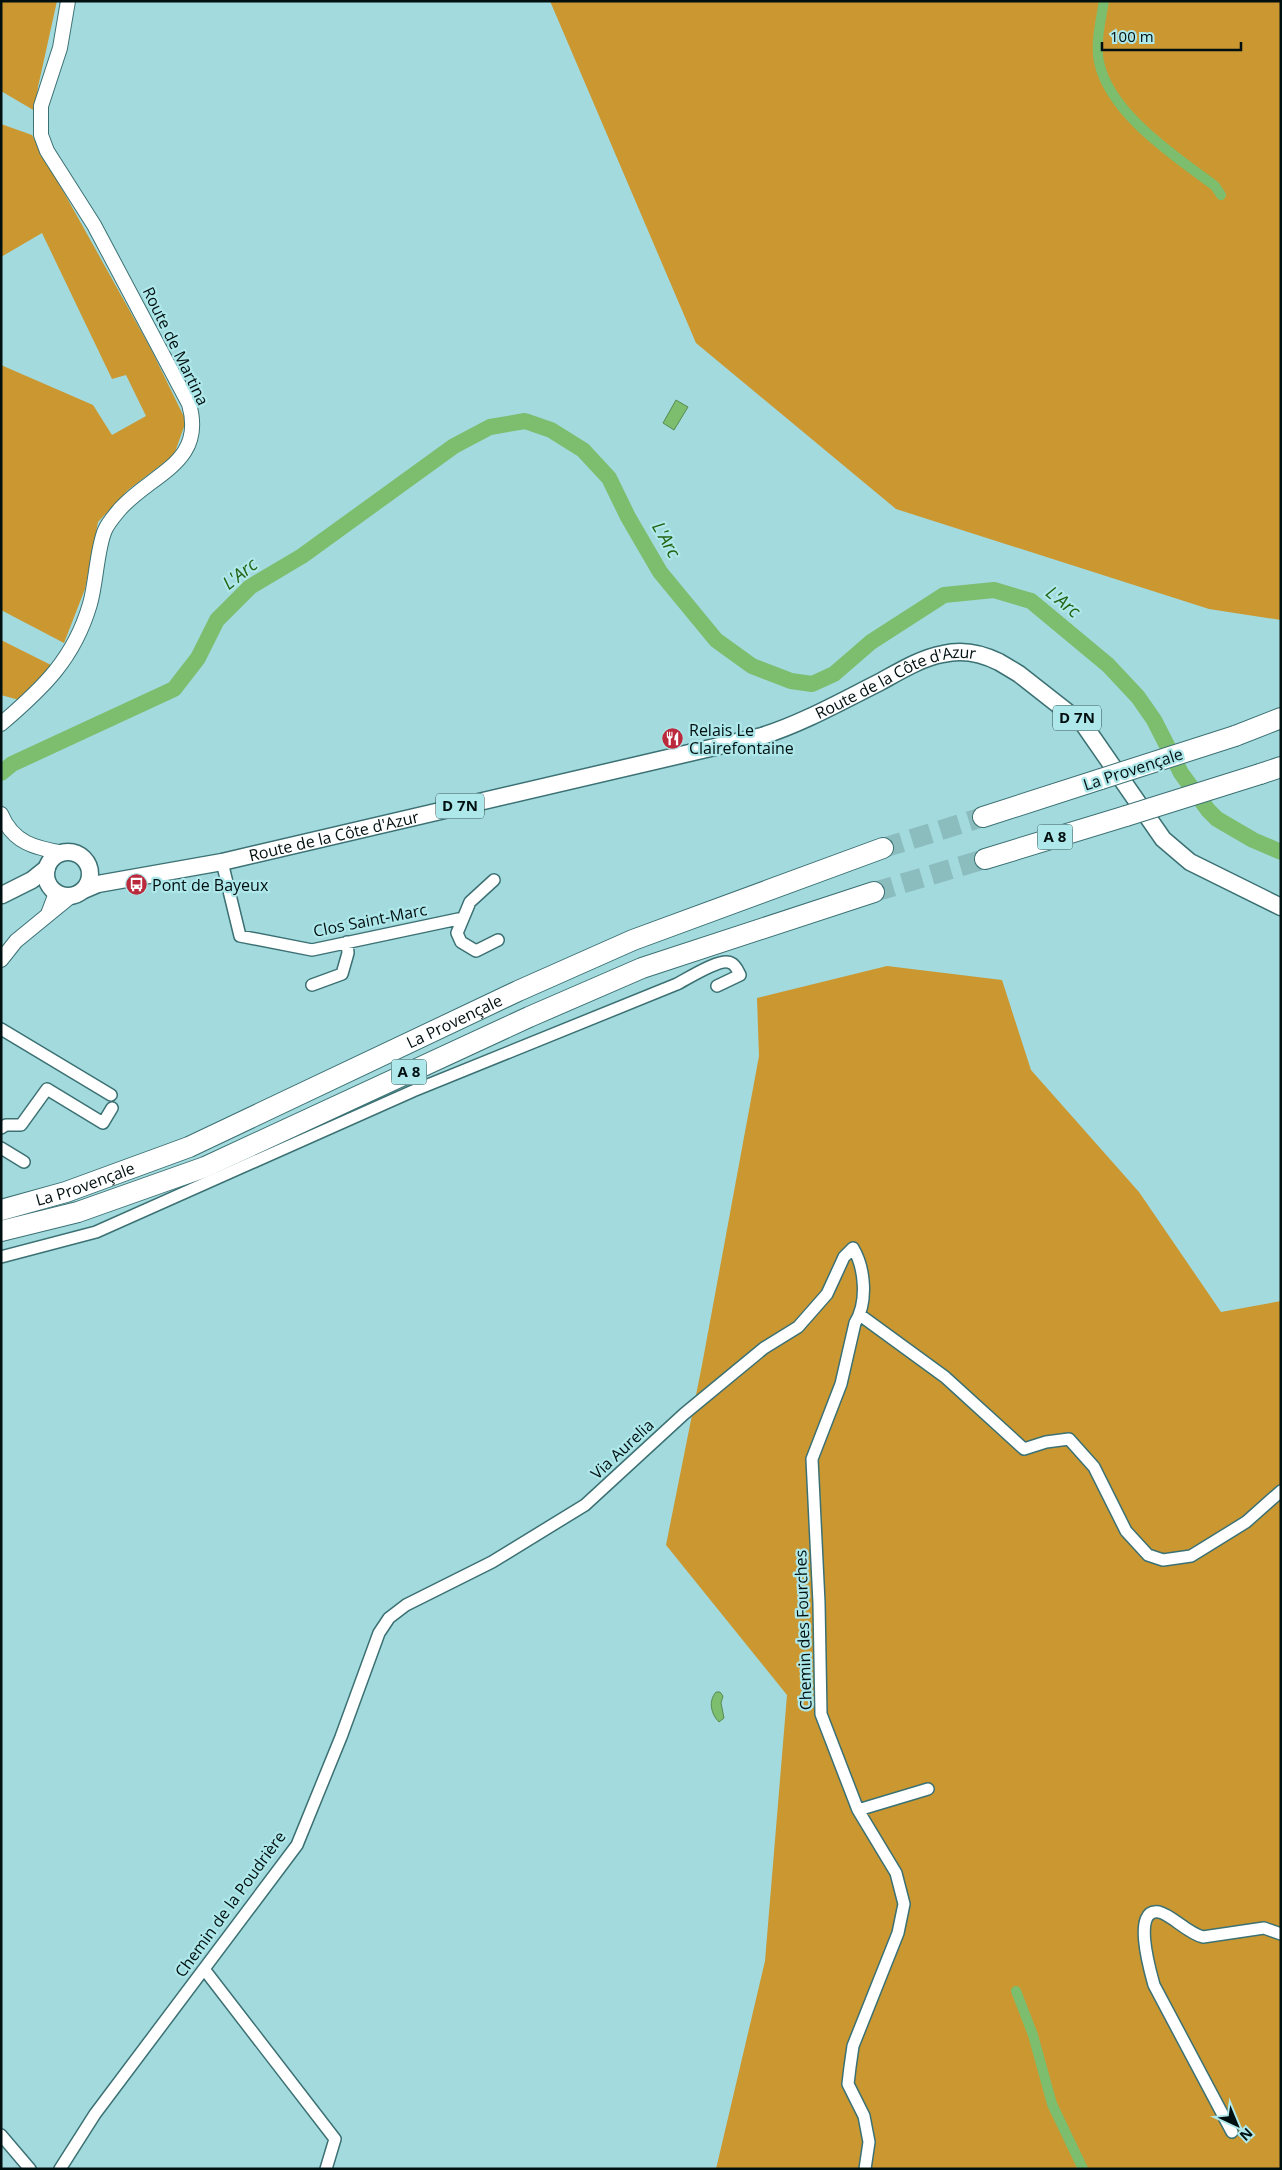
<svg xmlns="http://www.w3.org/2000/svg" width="1282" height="2170" font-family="'Open Sans',sans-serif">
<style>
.forest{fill:#cb9730}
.water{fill:#7cbe6e;stroke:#578a52}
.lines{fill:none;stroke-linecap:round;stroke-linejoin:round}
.canal{stroke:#7cbe6e;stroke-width:10}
.river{stroke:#7cbe6e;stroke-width:16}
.motorway-tunnel{stroke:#8bbcbe;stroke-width:20;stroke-dasharray:20 10;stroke-linecap:butt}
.minor-casing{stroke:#3c7174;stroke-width:14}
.tertiary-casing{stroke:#3c7174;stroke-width:16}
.primary-casing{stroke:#3c7174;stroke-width:19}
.motorway-casing{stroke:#3c7174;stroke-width:22}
.minor{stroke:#fff;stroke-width:11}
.tertiary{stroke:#fff;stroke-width:14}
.primary{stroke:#fff;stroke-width:16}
.motorway{stroke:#fff;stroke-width:20}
.motorway-bridge-casing{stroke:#3c7174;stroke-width:22;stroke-linecap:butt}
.motorway-bridge{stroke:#fff;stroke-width:20}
.labels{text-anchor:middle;stroke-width:4.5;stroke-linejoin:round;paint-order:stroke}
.shield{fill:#afe8ea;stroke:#345051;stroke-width:1}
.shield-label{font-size:15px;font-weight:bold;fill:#000f10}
.street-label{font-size:16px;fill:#000f10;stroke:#afe8ea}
.poi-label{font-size:16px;fill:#000f10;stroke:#afe8ea;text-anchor:start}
.water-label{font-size:18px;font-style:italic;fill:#236212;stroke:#afe8ea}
</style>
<rect width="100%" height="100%" fill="#a3dadd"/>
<!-- forest -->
<path class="forest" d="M1,1H57L38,87L35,111L1,91Z
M550,1H1281V620L1209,609L896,509L696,343Z
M1,124L32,135L151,349L186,421L174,455L128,490L98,522L85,589L64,643L1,610V365L93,405L112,435L146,416L126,375L112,379L42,233L1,257Z
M1,640L53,666L19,700L1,695Z
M887,966L1002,980L1031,1070L1139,1192L1221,1312L1281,1301V2169H716L765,1961L787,1695L666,1545L702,1365L759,1056L757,998Z"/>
<!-- water -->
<path class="water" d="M676,400L688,407L674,430L663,423Z
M716,1692H720L723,1696L721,1703L724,1718L719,1722C711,1714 708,1701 716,1692Z"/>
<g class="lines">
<!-- canal -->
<path class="canal" d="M1104,1C1101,20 1095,43 1099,62C1110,114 1175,156 1215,186L1221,195
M1016,1991L1033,2035L1052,2104L1083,2169"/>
<!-- river -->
<path class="river" d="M1,773L12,764L174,689L198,658L217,620L250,587L302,556L454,446L490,427L525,421L551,430L583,450L609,478L628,517L660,572L716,640L752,666L791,681L812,684L834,674L871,642L944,595L994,590L1031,601L1108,665L1138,697L1154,720L1181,773L1208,810L1217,819L1253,840L1281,852"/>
<!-- motorway-tunnel -->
<path class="motorway-tunnel" d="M883,848L983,817
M874,892L985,859"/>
<defs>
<path id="minor" d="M222,862L240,936L312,950L463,918
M494,880L470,902L457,933L461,942L476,951L498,940
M312,985L342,974L348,953L347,942
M1,1029L111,1095
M1,1128L6,1125H21L47,1089L103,1123L112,1108
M1,1148L24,1162
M1,1257L96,1232L413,1091L677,984C687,979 721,957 731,963C736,965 738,971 740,975L717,986
M860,1315L945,1377L1024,1449L1046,1442L1069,1439L1094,1467L1126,1531L1148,1555L1163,1560L1191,1556L1246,1522L1281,1491
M858,1810L928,1789
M204,1969L335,2139L326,2169
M1232,2132L1154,1985C1151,1974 1131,1907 1159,1912C1172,1915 1187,1933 1203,1937L1264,1928L1281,1934
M1,2135L30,2169
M60,2169L95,2114L297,1845L341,1737L379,1633L389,1618L406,1605L492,1562L585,1505L684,1414L764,1348L798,1327L827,1294L844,1257L853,1248C865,1268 868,1302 855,1323L841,1384L812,1459L819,1603L821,1714L858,1810L896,1873L904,1904L898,1933L853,2046L850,2067L848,2084L864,2116L869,2142L865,2169"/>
<path id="tertiary" d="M1,724C43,688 74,659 90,604C96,584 97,548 105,530C108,523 115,515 120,509C152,473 206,463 189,404L94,225L47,151L41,135V106L60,48L68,1
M1,814C13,843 35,848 64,853
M48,914L56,893
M1,960L16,941L71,896"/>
<g id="primary">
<circle cx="68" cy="874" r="22"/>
<path id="s1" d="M84,890L98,884L222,862L762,736C803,723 842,701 880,682C900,671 921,658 943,654C963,649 981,653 999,662L1019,674L1084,725L1163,839L1190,862L1281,907"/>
<path d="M2,895L32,880L47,868"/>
</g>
<g id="motorway">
<path d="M1235,736L1281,718"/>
<path d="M1260,774L1281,767"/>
<path d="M983,817L1101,779"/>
<path d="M985,859L1126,816"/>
<path id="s2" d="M1,1210L66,1192L189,1147L518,991L633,940L883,848"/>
<path d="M1,1231L78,1212L205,1167L529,1017L642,968L874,892"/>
</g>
</defs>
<!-- minor casing -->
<use href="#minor" class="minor-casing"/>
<!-- tertiary casing -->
<use href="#tertiary" class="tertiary-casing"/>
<!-- primary casing -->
<use href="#primary" class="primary-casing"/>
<!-- motorway casing -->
<use href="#motorway" class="motorway-casing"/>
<!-- minor -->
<use href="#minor" class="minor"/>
<!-- tertiary -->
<use href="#tertiary" class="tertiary"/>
<!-- primary -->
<use href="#primary" class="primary"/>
<!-- motorway -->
<use href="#motorway" class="motorway"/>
<defs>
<path id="motorway-bridge" d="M1101,779L1235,736
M1126,816L1260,774"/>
</defs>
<!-- motorway-bridge casing -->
<use href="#motorway-bridge" class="motorway-bridge-casing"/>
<!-- motorway-bridge -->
<use href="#motorway-bridge" class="motorway-bridge"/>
</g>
<!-- icons -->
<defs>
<symbol id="restaurant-disc" viewBox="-11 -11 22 22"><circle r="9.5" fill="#bb2a3c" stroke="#afe8ea"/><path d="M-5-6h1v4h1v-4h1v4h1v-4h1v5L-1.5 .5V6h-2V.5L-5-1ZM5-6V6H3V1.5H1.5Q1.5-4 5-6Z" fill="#fff"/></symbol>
<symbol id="bus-disc" viewBox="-11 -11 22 22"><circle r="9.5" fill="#bb2a3c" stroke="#afe8ea"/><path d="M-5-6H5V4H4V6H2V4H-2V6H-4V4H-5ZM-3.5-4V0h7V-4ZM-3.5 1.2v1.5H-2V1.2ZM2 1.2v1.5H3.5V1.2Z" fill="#fff"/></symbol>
</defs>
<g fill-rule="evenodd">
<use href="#restaurant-disc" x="660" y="726" width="25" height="25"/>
<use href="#bus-disc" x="124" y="872" width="25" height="25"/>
</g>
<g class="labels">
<!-- shield labels -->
<g class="shield">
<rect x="1053" y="705.5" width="48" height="25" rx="4"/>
<rect x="436" y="793.5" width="48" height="25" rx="4"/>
<rect x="1037.5" y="824.5" width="35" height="25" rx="4"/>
<rect x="391.5" y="1059.5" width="35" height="25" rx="4"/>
</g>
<g class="shield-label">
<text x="1077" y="723">D 7N</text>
<text x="460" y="811">D 7N</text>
<text x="1055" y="842">A 8</text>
<text x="409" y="1077">A 8</text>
</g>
<!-- street labels -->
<g class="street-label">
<text transform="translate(176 346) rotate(64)" y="6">Route de Martina</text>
<text dy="6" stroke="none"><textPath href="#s1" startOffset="841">Route de la Côte d'Azur</textPath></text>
<text transform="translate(1133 769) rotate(-18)" y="6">La Provençale</text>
<text dy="6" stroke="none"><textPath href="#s1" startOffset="256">Route de la Côte d'Azur</textPath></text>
<text transform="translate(370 920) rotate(-11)" y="6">Clos Saint-Marc</text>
<text dy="6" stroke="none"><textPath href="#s2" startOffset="492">La Provençale</textPath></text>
<text dy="6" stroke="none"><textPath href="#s2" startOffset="88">La Provençale</textPath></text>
<text transform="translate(622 1449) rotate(-43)" y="6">Via Aurelia</text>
<text transform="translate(803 1630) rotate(-92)" y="6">Chemin des Fourches</text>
<text transform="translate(230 1904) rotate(-54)" y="6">Chemin de la Poudrière</text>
</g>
<!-- poi labels -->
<g class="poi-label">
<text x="689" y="736">Relais Le<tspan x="689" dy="18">Clairefontaine</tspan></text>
<text x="152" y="891">Pont de Bayeux</text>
</g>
<!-- water labels -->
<g class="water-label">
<text transform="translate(666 540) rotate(61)" y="6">L'Arc</text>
<text transform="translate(240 574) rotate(-38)" y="6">L'Arc</text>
<text transform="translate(1063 602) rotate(39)" y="6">L'Arc</text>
</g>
</g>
<!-- border -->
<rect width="1282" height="2170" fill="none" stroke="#000f10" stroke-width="5"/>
<!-- north arrow -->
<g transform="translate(1237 2125) rotate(136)" stroke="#afe8ea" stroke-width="4" paint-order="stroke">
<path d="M0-4L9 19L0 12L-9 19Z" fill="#000f10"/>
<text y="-8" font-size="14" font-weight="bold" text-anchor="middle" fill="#000f10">N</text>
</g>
<!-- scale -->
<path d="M1102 42v8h139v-8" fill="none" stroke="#000f10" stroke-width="2.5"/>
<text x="1110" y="42" font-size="15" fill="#000f10" stroke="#afe8ea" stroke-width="4" paint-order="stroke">100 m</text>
</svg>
